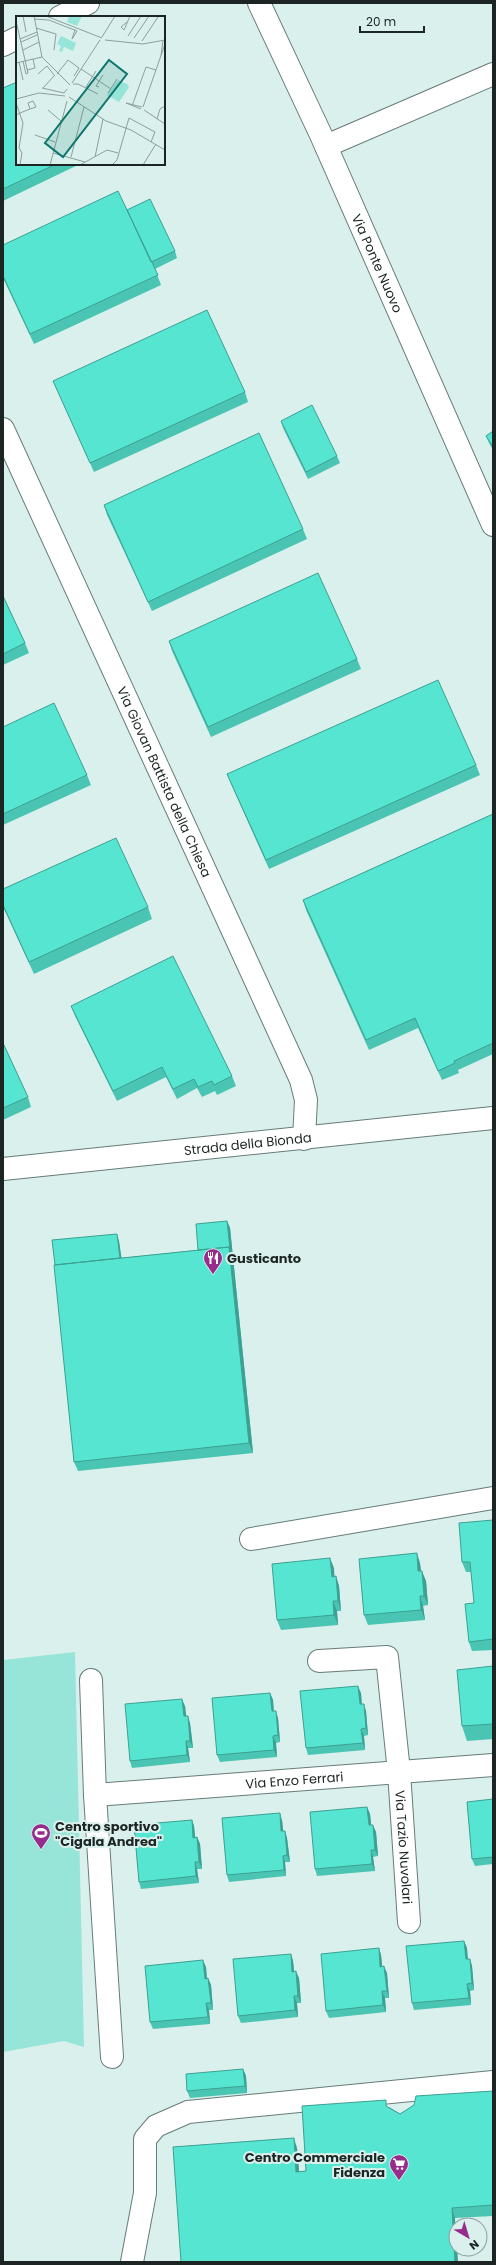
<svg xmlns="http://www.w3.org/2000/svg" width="496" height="2265" font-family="Poppins,sans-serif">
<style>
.green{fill:#96e5d8}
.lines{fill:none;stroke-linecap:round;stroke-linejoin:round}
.minor-casing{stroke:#677c78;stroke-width:24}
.minor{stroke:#fff;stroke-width:22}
.wall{fill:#4ac5b4}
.shaded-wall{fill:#3ca092}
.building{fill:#56e5d1;stroke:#3ca092}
.labels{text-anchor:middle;stroke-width:4;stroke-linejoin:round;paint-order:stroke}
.street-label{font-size:13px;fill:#1c2523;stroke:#d9f0ec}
.poi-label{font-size:13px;font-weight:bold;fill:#1c2523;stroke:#d9f0ec;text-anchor:start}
.inset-road{fill:none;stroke:#8d9f9c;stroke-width:1}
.view{fill:#0f766e;fill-opacity:0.15;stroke:#0f766e;stroke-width:2}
.inset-edge{fill:none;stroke:#1c2523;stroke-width:2}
</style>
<rect width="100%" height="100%" fill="#d9f0ec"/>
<!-- green -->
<path class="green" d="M75,1652L84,2047L64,2041L3,2052V1660Z"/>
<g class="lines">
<defs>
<g id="minor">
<path id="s1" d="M259,3L321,135L493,525"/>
<path d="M60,17L88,3"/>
<path d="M3,45L17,38"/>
<path d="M326,146L493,74"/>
<path id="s2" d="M3,429L301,1080L306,1100L304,1139"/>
<path id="s3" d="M3,1169L493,1118"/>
<path d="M251,1539L493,1498"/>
<path id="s4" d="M319,1661L387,1657L399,1772L409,1922"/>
<path d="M91,1680L95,1795L112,2057"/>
<path id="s5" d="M95,1795L493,1765"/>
<path d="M132,2262L145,2193V2139L156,2126L188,2112L493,2082"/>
</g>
</defs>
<!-- minor casing -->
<use href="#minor" class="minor-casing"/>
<!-- minor -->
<use href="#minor" class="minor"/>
</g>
<!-- wall -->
<path class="wall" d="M3,88L17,164H80L3,201Z
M127,210L175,251L177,258L155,269L161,285L34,344L3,278V245Z
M53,381L245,392L248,402L94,472L57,390Z
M281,421L337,456L340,463L308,479L283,428Z
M493,431V450L489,443L486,436Z
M104,505L303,529L307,539L152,611L107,515Z
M3,596L25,643L29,653L3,665Z
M169,641L357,659L361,669L211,737L172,651Z
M3,727L87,775L91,785L3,825Z
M476,765L480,775L269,869L231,784L227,774Z
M493,814V1054L458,1070L459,1073L442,1080L418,1028L369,1050L306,910L303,900Z
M3,889L148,907L152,919L34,974L3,907Z
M71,1006L232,1076L236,1086L217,1095L215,1091L202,1097L197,1088L177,1099L166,1077L117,1101L75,1016Z
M3,1043L28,1097L31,1107L3,1120Z
M227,1221L230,1228L253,1453L78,1471L74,1462L55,1265L119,1241L121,1258L198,1250Z
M493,1520V1650L472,1651L469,1642L474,1603L471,1572H466L462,1562Z
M420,1563L421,1571L426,1581L428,1605L423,1606L425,1620L368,1625L364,1615Z
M334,1568V1576H336L339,1586L341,1611H337L338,1625L281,1630L277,1620Z
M493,1666V1739L467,1741L462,1726Z
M270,1693L273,1700L274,1711L278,1718L280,1742L276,1743L277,1757L220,1762L217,1755Z
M361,1693L362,1704L366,1711L368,1735L364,1736L365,1750L308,1755L306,1748Z
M185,1706L186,1716L190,1723L193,1748H188L190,1762L132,1768L130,1761Z
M493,1799V1864L475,1866L472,1859Z
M367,1807L370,1814L371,1825L376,1832L378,1856L373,1857L375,1871L317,1876L315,1869Z
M192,1820L194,1826L195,1838L197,1837L200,1844L202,1869H197L199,1883L141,1889L139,1882Z
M282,1820L283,1831H285L287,1838L290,1862H285L286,1876L229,1882L227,1875Z
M464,1941L467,1948L468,1959H470L472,1966L474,1990L470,1991L471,2005L414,2010L412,2003Z
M379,1948L381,1955L382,1966L387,1973L389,1998H385L386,2012L329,2018L326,2011Z
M291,1954L293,1961L294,1971L299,1978L301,2003H297L298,2017L241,2023L238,2016Z
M206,1967L207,1978H208L211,1985L213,2010H209L210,2024L153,2029L150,2022Z
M243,2069L246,2076L247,2093L190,2098L187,2091Z
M493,2091V2216L455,2218L456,2249H457L458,2262H181L297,2148L299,2171H306L389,2107L400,2114Z"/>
<!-- shaded-wall -->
<path class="shaded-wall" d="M227,1221L230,1228L253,1453L249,1443L229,1247Z
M117,1234L119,1241L123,1268L120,1261Z
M417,1553L420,1563L422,1581L418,1571Z
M330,1558L334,1568L335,1586L332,1577Z
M422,1571L426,1581L428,1605L424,1596Z
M336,1576L339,1586L341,1611L338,1601Z
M420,1596L423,1606L425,1620L421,1610Z
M333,1601L337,1611L338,1625L334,1615Z
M358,1686L361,1693L362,1711L360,1704Z
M270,1693L273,1700L274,1718L272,1711Z
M182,1699L185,1706L187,1723L184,1716Z
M364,1704L366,1711L368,1735L366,1728Z
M276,1711L278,1718L280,1742L278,1735Z
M188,1716L190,1723L193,1748L190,1741Z
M361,1729L364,1736L365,1750L363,1743Z
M273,1736L276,1743L277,1757L274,1750Z
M186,1741L188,1748L190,1762L187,1755Z
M367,1807L370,1814L372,1832L369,1825Z
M280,1813L282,1820L284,1838L281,1831Z
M192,1820L194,1826L196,1845L193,1838Z
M373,1825L376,1832L378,1856L375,1850Z
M285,1831L287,1838L290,1862L287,1855Z
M197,1837L200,1844L202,1869L199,1862Z
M371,1850L373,1857L375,1871L372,1864Z
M283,1856L285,1862L286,1876L284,1870Z
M195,1862L197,1869L199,1883L196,1876Z
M464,1941L467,1948L468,1966L466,1959Z
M379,1948L381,1955L383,1974L380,1967Z
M291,1954L293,1961L295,1979L292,1972Z
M470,1959L472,1966L474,1990L472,1983Z
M203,1960L206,1967L207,1986L205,1979Z
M384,1966L387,1973L389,1998L387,1991Z
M296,1971L299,1978L301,2003L298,1996Z
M208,1978L211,1985L213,2010L211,2003Z
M467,1984L470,1991L471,2005L469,1998Z
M382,1991L385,1998L386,2012L383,2005Z
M294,1996L297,2003L298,2017L295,2010Z
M206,2003L209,2010L210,2024L208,2017Z
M243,2069L246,2076L247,2093L245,2086Z
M294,2138L297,2148L300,2181L296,2172Z
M452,2208L455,2218L456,2249H457L458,2262H455Z"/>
<!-- building -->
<path class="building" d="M17,82V164H56L3,189V88Z
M118,191L158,275L30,334L3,276V245Z
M150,199L175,251L151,262L127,210Z
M207,310L245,392L90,463L53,381Z
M312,405L337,456L306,472L281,421Z
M493,431V447L486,436Z
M259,433L303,529L148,602L104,505Z
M318,573L357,659L208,727L169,641Z
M3,596L25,643L3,654Z
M438,680L476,765L266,860L227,774Z
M54,703L87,775L3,814V727Z
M493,814V1043L454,1061L455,1063L438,1071L415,1018L366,1040L303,900Z
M116,838L148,907L29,962L3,905V889Z
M173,956L232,1076L214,1085L212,1081L198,1087L194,1079L173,1089L162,1067L113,1091L71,1006Z
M3,1043L28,1097L3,1108Z
M227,1221L230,1249L229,1247L198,1250L196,1224Z
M117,1234L120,1258L55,1265L52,1240Z
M229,1247L249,1443L74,1462L54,1265Z
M493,1520V1639L469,1642L465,1604L474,1603L470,1562H462L459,1523Z
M417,1553L418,1571H422L424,1596H420L421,1610L364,1615L359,1559Z
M330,1558L332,1577L336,1576L338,1601H333L334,1615L277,1620L272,1564Z
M493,1666V1724L462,1726L457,1670Z
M358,1686L360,1704H364L366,1728L361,1729L363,1743L306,1748L300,1691Z
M270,1693L272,1711H276L278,1735L273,1736L274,1750L217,1755L212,1698Z
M182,1699L184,1716H188L190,1741H186L187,1755L130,1761L125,1704Z
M493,1799V1857L472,1859L467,1802Z
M367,1807L369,1825H373L375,1850H371L372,1864L315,1869L310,1812Z
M280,1813L281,1831H285L287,1855L283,1856L284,1870L227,1875L222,1818Z
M192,1820L193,1838L197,1837L199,1862H195L196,1876L139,1882L134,1825Z
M464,1941L466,1959H470L472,1983L467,1984L469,1998L412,2003L406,1946Z
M379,1948L380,1967L384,1966L387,1991H382L383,2005L326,2011L321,1954Z
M291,1954L292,1972L296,1971L298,1996H294L295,2010L238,2016L233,1959Z
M203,1960L205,1979L208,1978L211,2003H206L208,2017L150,2022L145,1966Z
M243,2069L245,2086L187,2091L186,2074Z
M493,2091V2205L452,2208L455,2262H181L173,2147L294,2138L296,2172L306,2171L302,2106L386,2100V2106L400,2114L414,2105L416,2096Z"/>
<!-- icons -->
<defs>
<symbol id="restaurant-pin" viewBox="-11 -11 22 30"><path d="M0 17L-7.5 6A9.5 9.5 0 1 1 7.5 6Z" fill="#982c8d" stroke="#d9f0ec"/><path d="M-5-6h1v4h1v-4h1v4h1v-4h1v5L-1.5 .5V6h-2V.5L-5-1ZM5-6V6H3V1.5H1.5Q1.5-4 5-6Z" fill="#fff"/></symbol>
<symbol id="stadium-pin" viewBox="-11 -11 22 30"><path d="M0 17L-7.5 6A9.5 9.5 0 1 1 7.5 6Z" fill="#982c8d" stroke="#d9f0ec"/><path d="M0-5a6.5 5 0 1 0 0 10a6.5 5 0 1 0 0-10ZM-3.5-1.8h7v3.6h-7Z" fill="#fff"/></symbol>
<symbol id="supermarket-pin" viewBox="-11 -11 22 30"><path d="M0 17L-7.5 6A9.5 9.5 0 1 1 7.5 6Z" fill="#982c8d" stroke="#d9f0ec"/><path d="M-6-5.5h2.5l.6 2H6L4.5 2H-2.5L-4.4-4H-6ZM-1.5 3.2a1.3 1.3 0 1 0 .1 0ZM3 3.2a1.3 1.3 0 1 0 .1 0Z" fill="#fff"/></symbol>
</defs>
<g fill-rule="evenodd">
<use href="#restaurant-pin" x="202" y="1247" width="22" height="30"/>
<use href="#stadium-pin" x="30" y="1822" width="22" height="30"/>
<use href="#supermarket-pin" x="388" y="2153" width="22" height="30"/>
</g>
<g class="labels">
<!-- street labels -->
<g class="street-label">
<text dy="5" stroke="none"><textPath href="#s1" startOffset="286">Via Ponte Nuovo</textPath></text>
<text dy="5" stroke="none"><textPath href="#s2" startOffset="388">Via Giovan Battista della Chiesa</textPath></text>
<text dy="5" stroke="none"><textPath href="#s3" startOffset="246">Strada della Bionda</textPath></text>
<text dy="5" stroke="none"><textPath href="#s5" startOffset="200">Via Enzo Ferrari</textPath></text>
<text dy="5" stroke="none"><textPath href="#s4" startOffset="259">Via Tazio Nuvolari</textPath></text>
</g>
<!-- poi labels -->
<g class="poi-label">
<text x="227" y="1263">Gusticanto</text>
<text x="55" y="1831">Centro sportivo<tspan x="55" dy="15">"Cigala Andrea"</tspan></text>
<text x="385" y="2162" text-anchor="end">Centro Commerciale<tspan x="385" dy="15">Fidenza</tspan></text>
</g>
</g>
<!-- overview -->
<g transform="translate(16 16)">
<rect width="149" height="149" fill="#d9f0ec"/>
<path d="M53,0H66L61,10L51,6ZM45,20L60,27L57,35L48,31L46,36L43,35L45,30L41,28ZM102,64L111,68L113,71L103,86L91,79Z" fill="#96e5d8"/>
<path class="inset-road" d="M7,0L10,16M18,0L26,41L54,69M30,0L86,22M18,3L33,4L53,12L59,14L61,15L56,23L59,14M0,5L12,57L10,58L7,45M111,6L105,11L108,14L114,0M20,12L40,18L38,34M112,20L125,0M86,21L99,0M118,22L133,0M4,23L21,16M89,24L127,28L149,24M126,25L142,1M5,26L21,19M7,34L23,26M145,39L147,25M3,46L7,64M0,47L26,41M65,53L95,73M11,54L19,52L17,43M22,58L31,50L38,59M41,58L52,44L63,52L58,60M56,67L84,24M57,68H62L82,78M70,71L80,55M83,71L80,70L87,59M26,72L48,77L51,73M27,72L39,59M92,77L101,63M53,81L90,105L115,114L149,134M0,83L23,77L49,80M0,87L7,107L3,132L6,137L4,149M116,90L130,51L140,54M127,91L149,28M125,93L110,87L126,91M32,94L45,105M128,94L149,108M0,99L4,97L14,93L20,91L17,85L12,87L14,93M141,103L144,93L149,90M19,119L39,126M37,137L69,146M55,141L68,91M79,141L87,103M34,149L51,85M64,149L91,134L102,137M96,149L101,144L113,102L139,116L135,126M127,149L140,128"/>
<path class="view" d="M93,44L111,58L47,141L29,127Z"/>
<rect width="149" height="149" class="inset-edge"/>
</g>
<!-- border -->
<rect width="496" height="2265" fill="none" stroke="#1c2523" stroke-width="8"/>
<!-- north arrow -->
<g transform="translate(468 2237) rotate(142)"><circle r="19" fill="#d9f0ec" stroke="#8d9f9c"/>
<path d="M0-3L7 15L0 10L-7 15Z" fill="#982c8d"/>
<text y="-6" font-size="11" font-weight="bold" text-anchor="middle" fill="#1c2523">N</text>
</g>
<!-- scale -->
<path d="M360 26v6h64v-6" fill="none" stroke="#1c2523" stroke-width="2"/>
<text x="366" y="26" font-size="12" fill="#1c2523" stroke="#d9f0ec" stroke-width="3" paint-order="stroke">20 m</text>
</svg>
